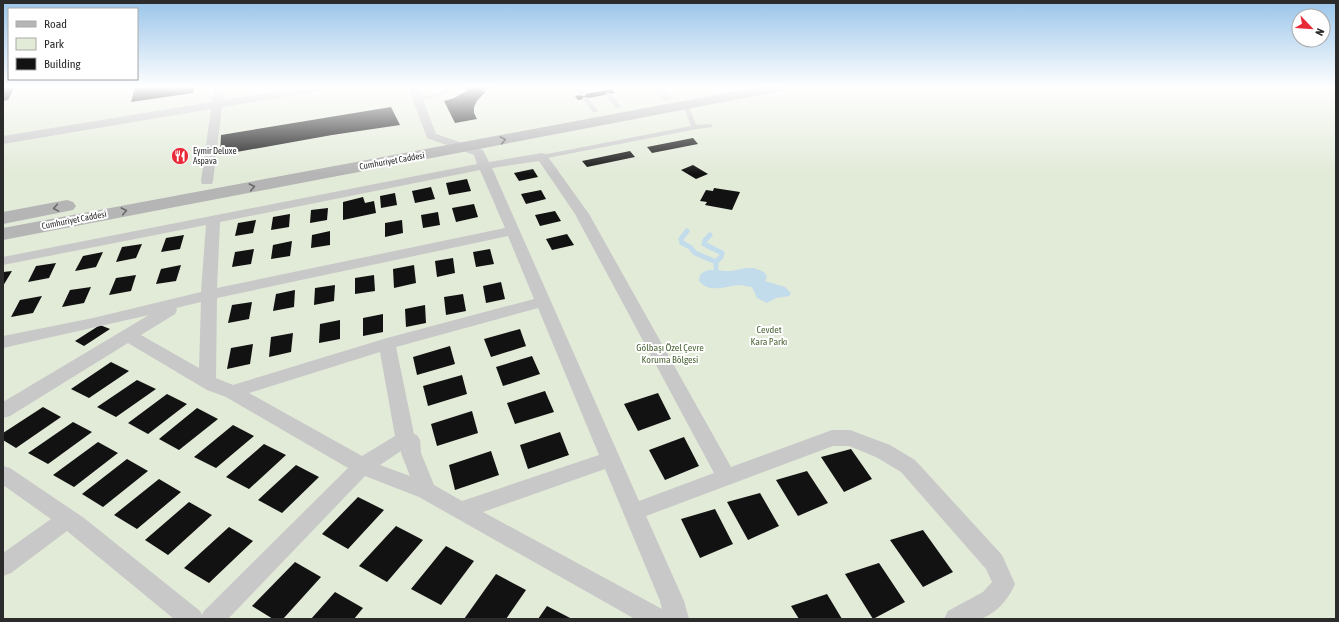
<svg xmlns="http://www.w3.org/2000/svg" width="1339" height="622" font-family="'Asap Condensed',sans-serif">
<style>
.green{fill:#e2ead8}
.water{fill:#c3dceb}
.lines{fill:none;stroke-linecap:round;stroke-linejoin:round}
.stream{stroke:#c3dceb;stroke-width:5}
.building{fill:#121212}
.lane{fill:#c8c8c8;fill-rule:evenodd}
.street{fill:#c8c8c8;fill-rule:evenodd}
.secondary{fill:#b5b5b5;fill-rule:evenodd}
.oneway{stroke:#696969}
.labels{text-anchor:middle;stroke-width:4;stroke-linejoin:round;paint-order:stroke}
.far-poi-label{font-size:9px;fill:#2b2b2b;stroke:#fff;text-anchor:start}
.far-street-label{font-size:9px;fill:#2b2b2b;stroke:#fff}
.park-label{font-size:10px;fill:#4f6739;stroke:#fff}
</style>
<rect width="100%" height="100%" fill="#fff"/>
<!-- green -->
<path class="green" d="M3,87H1336V619H3Z"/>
<!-- water -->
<path class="water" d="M747,268H754L764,272L767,277L765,281L785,287L791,293L789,296L776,298L767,303L757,298L752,287C748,287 744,285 739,285C725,286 710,294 699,281L700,275C708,266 720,272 731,271C736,270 741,269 747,268Z"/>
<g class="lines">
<!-- stream -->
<path class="stream" d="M687,231L681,239L682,243L690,247L695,253L716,262
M710,235L705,240L704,244L722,253L721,257L716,262
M716,262V270"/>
</g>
<!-- building -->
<path class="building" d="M3,87H15L8,100L3,101Z
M135,87H194L193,93L131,102Z
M462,87H492L481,91H486L477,101L474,107V113L477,119L455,123L444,101L454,98L468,90Z
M612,89L615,93L578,100L575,96Z
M391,107L400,125L332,135L220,155L221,135Z
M693,138L698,144L652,153L647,147Z
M630,151L635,157L587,167L582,161Z
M693,165L708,174L696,179L681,170Z
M533,169L538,177L519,181L514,173Z
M467,179L471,191L449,195L446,183Z
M431,187L435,199L415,203L412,191Z
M714,188L740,192L732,210L705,205L707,202L700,201L706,190L713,191Z
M541,190L546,199L526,204L521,194Z
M395,193L397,205L381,208L380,196Z
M363,197L365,203L374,201L376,213L343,220V202Z
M474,204L478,217L456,222L452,208Z
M328,208L327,220L310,223L311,210Z
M555,211L561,221L540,226L535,215Z
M438,212L440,225L423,228L421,215Z
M290,214L289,227L271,230L273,217Z
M256,220L253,233L235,236L238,223Z
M402,220L403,233L385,237V223Z
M330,231V245L311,248L312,235Z
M567,234L574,245L552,250L546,239Z
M184,235L180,249L161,252L166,238Z
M292,241L290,256L271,259L273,245Z
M142,244L136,258L116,262L122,247Z
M254,249L251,264L232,267L235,252Z
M490,249L494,264L476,267L473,252Z
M103,252L96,267L75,271L83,256Z
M453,258L455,273L437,277L435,261Z
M56,263L49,278L28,282L36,266Z
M181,265L176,281L156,284L161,269Z
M414,265L416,283L394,288L393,269Z
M12,271L3,286V272Z
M136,275L131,291L109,295L116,278Z
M374,275L375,291L355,294V278Z
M501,282L505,299L486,303L483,286Z
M335,285L334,301L314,305L315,288Z
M91,287L84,303L62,307L70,290Z
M295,290L294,307L273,311L276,294Z
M463,294L466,311L446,315L444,297Z
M42,296L33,313L11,317L20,300Z
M252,302L249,319L228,323L232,305Z
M425,305L426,323L406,327L405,309Z
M383,314V332L363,336V318Z
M340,320V339L319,343L320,324Z
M100,325L110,329L84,346L75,341Z
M520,329L526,346L491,357L484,339Z
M293,333L291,352L269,357L271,337Z
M253,344L250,364L227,369L231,348Z
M450,346L455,364L417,375L413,357Z
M532,356L540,374L503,386L496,367Z
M111,362L129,371L89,398L71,389Z
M462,375L467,394L428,406L423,386Z
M137,380L156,389L116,417L97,407Z
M545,391L554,412L515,424L507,403Z
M658,393L671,419L638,431L624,404Z
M167,394L187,404L148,434L128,423Z
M43,407L61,417L16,448L3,440V433Z
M197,408L218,419L179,450L159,439Z
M472,411L478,433L437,446L431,424Z
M73,422L92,432L48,464L28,453Z
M233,425L254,436L216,468L194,457Z
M560,432L569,455L528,469L520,445Z
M684,437L699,466L665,480L649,450Z
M98,442L118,453L74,487L53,475Z
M264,444L286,455L249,489L226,477Z
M851,449L872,479L844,492L821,457Z
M491,451L499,475L455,490L449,465Z
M127,459L148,471L103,507L82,494Z
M296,465L319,477L282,513L258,500Z
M807,471L828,503L798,516L776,480Z
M159,479L181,492L137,529L114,515Z
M760,493L779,526L748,540L727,502Z
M358,497L384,510L348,549L322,534Z
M189,502L212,515L168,555L145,540Z
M715,509L733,544L700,558L681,519Z
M396,526L423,540L387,582L359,566Z
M229,527L253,541L209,583L184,568Z
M923,530L953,572L923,587L890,540Z
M446,546L474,561L441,605L411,589Z
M295,562L321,577L283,619H273L252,606Z
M879,563L905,602L873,619L845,574Z
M496,574L526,590L506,619H464Z
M335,592L363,608L354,619H311Z
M827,594L842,619H799L791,606Z
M547,606L572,619H538Z"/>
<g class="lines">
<!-- lane -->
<path class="lane" d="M450,87H457L442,95L417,101L414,99L438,93Z
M573,87H579L586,95L585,96H581Z
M599,87H605L608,90L603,91Z
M606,93H610L621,107L620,108H616L605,94Z
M583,97H587L598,111L597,112H593L582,98Z
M686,104L689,106L696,125L710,124L713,126L712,127L697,129L542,159L539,157L542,155L691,126L683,106Z"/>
<!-- street -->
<path class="street" d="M214,87H224L223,100L306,87H331L326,90L222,107L213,181L212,184H202L201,181L211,109L3,144V136L212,102Z
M408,87H418L436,134L483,150L489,162L542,153L546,154L589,214L731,467L832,430H850L890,445L915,460L1002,555L1015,584C1009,599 996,614 980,619C971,621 954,619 944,619L948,611L983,592L992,582L986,569L901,472L876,457L849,446H833L646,516L684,601L689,619H635L419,497L365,476L228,619H174L67,531L11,573L3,576V553L51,519L3,485V466L10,468L84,518L200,611L202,615L204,611L348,468L226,397L207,390L128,343L10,416L3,418V402L149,315L3,348V336L93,318L201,292L206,225L3,265V257L477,164L474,155L427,138ZM539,161L575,214L714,473L639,501L492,168ZM480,170L505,228L217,288L220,222ZM508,236L534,299L387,338L233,385L216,378L217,298ZM201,302L199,368L141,335L175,314L177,310L176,308ZM538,308L599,455L462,501L434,485L421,453L420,440L417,435L414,434L396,347ZM380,352L395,436L362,456L249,393ZM401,451V453L410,476L380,465ZM605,469L660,601L662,609L483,512Z
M651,87H662L672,98L667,101L663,100Z"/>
<!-- secondary -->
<path class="secondary" d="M758,87H788L786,90L781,91L3,240V228Z
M67,200L73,202L76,206L73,210L3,224V212Z"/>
</g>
<!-- one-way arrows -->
<defs><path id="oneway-chevron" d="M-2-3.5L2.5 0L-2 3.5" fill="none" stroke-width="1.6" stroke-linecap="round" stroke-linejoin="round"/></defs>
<g class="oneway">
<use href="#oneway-chevron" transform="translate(503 140) rotate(-11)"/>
<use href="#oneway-chevron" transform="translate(252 187) rotate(-11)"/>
<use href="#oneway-chevron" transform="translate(56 208) rotate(170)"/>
<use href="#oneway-chevron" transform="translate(124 211) rotate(-11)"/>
</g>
<!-- sky -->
<linearGradient id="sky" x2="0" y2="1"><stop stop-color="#99c4e9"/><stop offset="0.5" stop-color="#fff"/><stop offset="1" stop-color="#fff" stop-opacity="0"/></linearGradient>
<rect width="1339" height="174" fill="url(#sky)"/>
<!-- icons -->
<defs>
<symbol id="restaurant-disc" viewBox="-11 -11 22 22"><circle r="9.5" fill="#e72938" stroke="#fff"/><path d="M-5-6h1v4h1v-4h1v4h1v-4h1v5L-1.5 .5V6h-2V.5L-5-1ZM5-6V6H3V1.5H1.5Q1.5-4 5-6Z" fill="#fff"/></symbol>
</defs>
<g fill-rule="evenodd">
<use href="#restaurant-disc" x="170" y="146" width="20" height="20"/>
</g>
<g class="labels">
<!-- far-poi labels -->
<g class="far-poi-label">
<text x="193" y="154">Eymir Deluxe<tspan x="193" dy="10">Aspava</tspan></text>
</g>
<!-- far-street labels -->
<g class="far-street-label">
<text transform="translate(392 161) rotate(-10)" y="3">Cumhuriyet Caddesi</text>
<text transform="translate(74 220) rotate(-11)" y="3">Cumhuriyet Caddesi</text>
</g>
<!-- park labels -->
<g class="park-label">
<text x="769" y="333">Cevdet<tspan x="769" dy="12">Kara Parkı</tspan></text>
<text x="670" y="351">Gölbaşı Özel Çevre<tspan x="670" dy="12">Koruma Bölgesi</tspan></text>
</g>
</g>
<!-- border -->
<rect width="1339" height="622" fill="none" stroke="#2b2b2b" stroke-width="8"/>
<!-- legend -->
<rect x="8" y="8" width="130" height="72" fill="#ffffff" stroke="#aaaaaa"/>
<rect x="16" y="21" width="20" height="6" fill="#b5b5b5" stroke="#aaaaaa"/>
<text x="44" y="28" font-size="12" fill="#2b2b2b">Road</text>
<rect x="16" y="38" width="20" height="12" fill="#e2ead8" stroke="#aaaaaa"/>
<text x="44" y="48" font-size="12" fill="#2b2b2b">Park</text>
<rect x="16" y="58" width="20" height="12" fill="#121212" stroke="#aaaaaa"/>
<text x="44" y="68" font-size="12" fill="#2b2b2b">Building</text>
<!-- north arrow -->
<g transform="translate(1311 28) rotate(115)"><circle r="19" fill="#ffffff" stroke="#aaaaaa"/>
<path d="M0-3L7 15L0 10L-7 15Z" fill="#e72938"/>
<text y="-6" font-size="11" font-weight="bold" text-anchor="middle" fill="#2b2b2b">N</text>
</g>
</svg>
